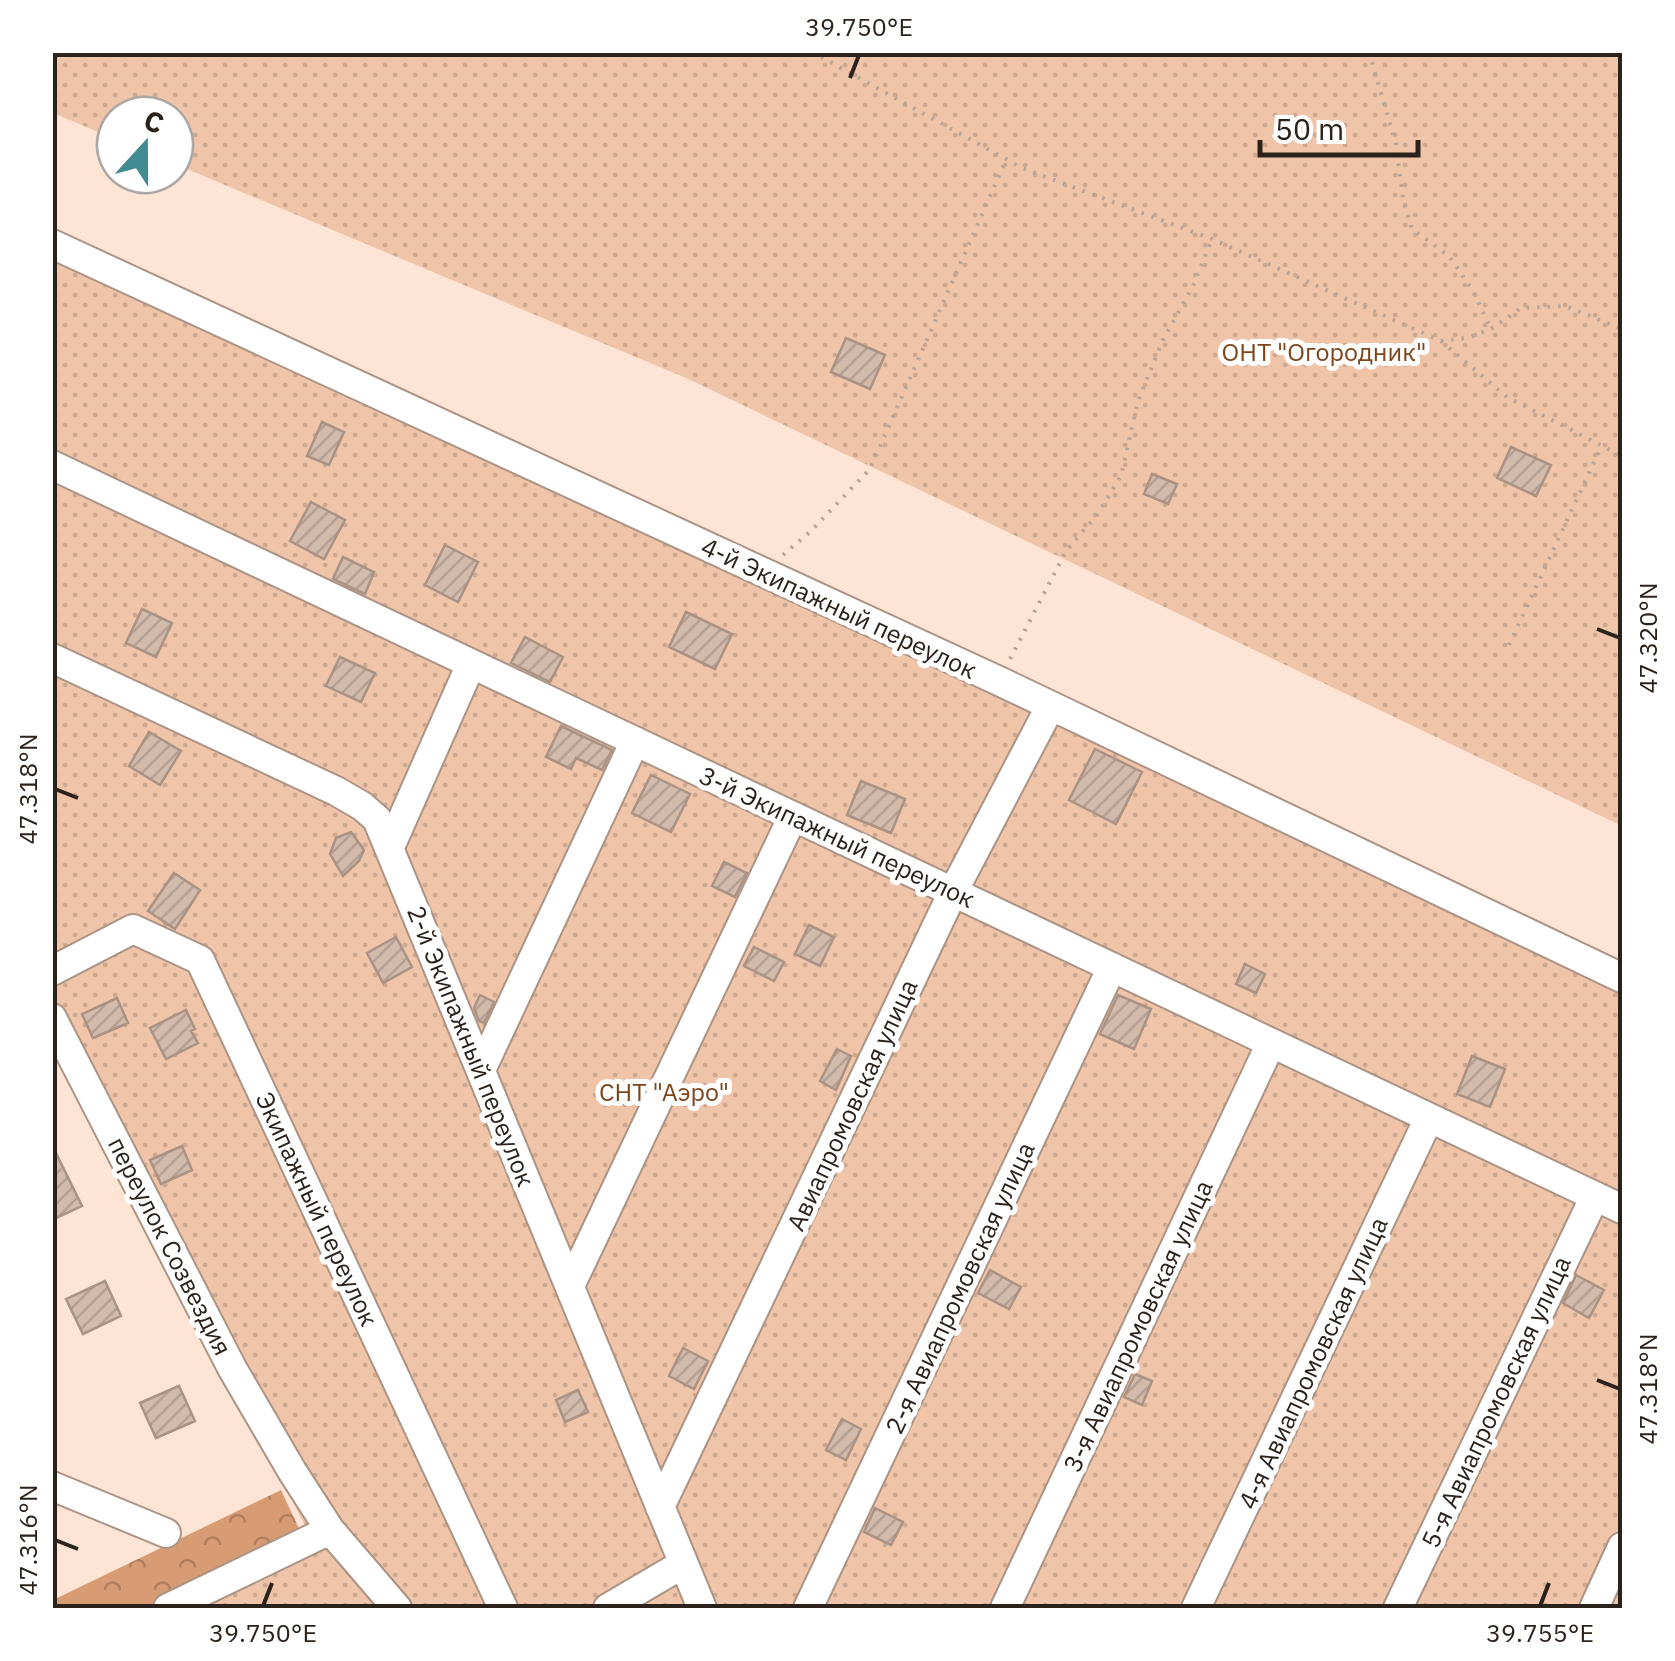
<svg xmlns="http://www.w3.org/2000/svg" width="1675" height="1661" font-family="'IBM Plex Sans',sans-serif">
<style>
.green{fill:url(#green-dots)}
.forest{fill:url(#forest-crowns)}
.building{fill:url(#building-hatch);stroke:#aa9384;stroke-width:2.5}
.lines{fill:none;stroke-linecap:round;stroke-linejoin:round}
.minor-casing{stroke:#ab9485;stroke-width:32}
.path{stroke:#b8a498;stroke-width:4;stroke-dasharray:2.5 8;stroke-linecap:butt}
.minor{stroke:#fff;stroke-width:28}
.ticks{fill:none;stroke:#2b221c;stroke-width:4}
.labels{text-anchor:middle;stroke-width:10;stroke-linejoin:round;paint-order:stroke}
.park-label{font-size:25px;fill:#7e451a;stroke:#fff}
.street-label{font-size:25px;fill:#2b221c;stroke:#fff}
.neatline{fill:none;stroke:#2b221c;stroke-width:4}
.ticks-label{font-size:25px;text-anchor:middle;fill:#2b221c}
</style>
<defs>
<pattern id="green-dots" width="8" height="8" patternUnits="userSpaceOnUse" patternTransform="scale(2.5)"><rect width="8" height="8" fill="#efc4a8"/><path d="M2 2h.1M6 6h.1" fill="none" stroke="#cda890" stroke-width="1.8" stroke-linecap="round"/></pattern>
<pattern id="forest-crowns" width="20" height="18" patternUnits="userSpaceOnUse" patternTransform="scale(2.5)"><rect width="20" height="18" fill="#d89c74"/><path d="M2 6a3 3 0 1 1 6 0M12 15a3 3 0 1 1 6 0" fill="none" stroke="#af7f5e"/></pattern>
<pattern id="building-hatch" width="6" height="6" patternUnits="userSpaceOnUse" patternTransform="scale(2.5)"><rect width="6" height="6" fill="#d3bbab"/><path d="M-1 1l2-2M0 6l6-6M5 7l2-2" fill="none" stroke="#b5a093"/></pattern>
</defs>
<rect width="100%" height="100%" fill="#fde4d4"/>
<!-- green -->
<path class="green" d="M52,53H1622V826L686,378L175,164V115H115V139L53,113Z
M53,235L1622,969V1608H177L313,1541L53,1036Z"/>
<!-- forest -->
<path class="forest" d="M281,1490L303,1537L154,1608H53V1600Z"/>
<!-- building -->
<path class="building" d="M846,338L885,355L870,389L831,372Z
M322,422L344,432L329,465L307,456Z
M1511,447L1551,465L1536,496L1497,478Z
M1152,474L1177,484L1168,504L1144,494Z
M311,502L345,520L324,559L290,541Z
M445,545L478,562L458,602L425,585Z
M343,557L374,572L365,594L333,579Z
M142,609L172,623L156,657L126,643Z
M686,612L732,634L715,669L669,647Z
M525,637L563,657L550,682L511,663Z
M340,657L375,673L361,702L326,686Z
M561,726L612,750L602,770L576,758L571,769L546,757Z
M149,732L181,751L160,785L129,766Z
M1095,749L1142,772L1116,824L1069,800Z
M651,775L690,794L671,832L632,813Z
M861,781L905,799L891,833L847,815Z
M351,832L364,850L359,861L343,876L330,854L336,838Z
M724,862L747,873L735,897L712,886Z
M174,873L200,890L175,929L148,911Z
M809,925L834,937L820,966L795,954Z
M396,937L412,967L383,983L367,953Z
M754,947L784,962L774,981L744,966Z
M1245,964L1265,974L1256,993L1236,984Z
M480,995L494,1002L484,1023L479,1021L474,1008Z
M1118,995L1151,1009L1134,1049L1100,1034Z
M117,998L128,1023L93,1038L82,1014Z
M186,1010L195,1029L191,1031L198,1043L166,1059L150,1028Z
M837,1049L851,1056L836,1090L820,1081Z
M1472,1056L1505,1069L1490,1107L1457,1094Z
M52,1145L82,1206L52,1220Z
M182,1146L192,1170L161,1184L150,1160Z
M990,1270L1021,1287L1009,1309L978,1293Z
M1576,1275L1604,1290L1589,1318L1563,1303Z
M105,1281L121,1316L83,1334L66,1299Z
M683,1348L708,1361L694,1389L669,1376Z
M1135,1374L1152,1381L1142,1405L1124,1397Z
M179,1386L195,1421L156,1438L140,1403Z
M578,1390L588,1412L565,1422L556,1400Z
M842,1419L861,1429L846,1460L826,1450Z
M875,1508L903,1522L891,1545L864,1532Z"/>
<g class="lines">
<defs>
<path id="minor" d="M52,244L999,681L1622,978
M52,465L1622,1209
M52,658L336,791L362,806L377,819L702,1608
M390,847L471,664
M52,971L133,929L200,960L503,1608
M52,1018L232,1368L292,1471L330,1530L397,1608
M481,1070L635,741
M570,1286L793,816
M52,1486L166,1533
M660,1507L953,892L1050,707
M168,1608L330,1530
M608,1608L683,1564
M808,1608L1112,967
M1005,1608L1271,1043
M1196,1608L1429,1118
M1398,1608L1595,1196
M1594,1608L1622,1547"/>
</defs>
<!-- minor casing -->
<use href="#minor" class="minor-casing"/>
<!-- path -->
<path class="path" d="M812,52L1022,168L1212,239L1441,341L1467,338L1491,329L1521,308L1565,306L1622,329
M1369,52L1396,144L1403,199L1412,229L1449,256L1472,289L1491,329
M1441,341L1507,397L1622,456
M783,555L811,531L870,469L1006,160
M1509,645L1602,445
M1010,659L1066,551L1097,515L1121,476L1138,401L1163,340L1193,286L1212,239"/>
<!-- minor -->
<use href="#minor" class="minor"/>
</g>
<!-- ticks -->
<path class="ticks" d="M850,78L859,55M1597,629L1620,638M55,789L78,798M1597,1380L1620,1389M55,1540L78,1549M263,1606L272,1583M1540,1606L1549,1583"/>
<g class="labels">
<!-- park labels -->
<g class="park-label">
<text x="1324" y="361">ОНТ "Огородник"</text>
<text x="664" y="1101">СНТ "Аэро"</text>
</g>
<!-- street labels -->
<g class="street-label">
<text transform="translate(839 608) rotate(25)" y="9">4-й Экипажный переулок</text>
<text transform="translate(837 837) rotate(25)" y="9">3-й Экипажный переулок</text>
<text transform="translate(471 1046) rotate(68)" y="9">2-й Экипажный переулок</text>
<text transform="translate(852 1105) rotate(-65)" y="9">Авиапромовская улица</text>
<text transform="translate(317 1209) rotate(65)" y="9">Экипажный переулок</text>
<text transform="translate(170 1246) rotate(63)" y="9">переулок Созвездия</text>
<text transform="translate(960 1288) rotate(-65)" y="9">2-я Авиапромовская улица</text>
<text transform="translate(1138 1326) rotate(-65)" y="9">3-я Авиапромовская улица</text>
<text transform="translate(1313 1363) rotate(-65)" y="9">4-я Авиапромовская улица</text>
<text transform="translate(1496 1402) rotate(-65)" y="9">5-я Авиапромовская улица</text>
</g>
</g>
<!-- border -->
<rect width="1675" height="1661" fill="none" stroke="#ffffff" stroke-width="110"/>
<!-- north arrow -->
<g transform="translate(145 145) rotate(21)"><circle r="48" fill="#ffffff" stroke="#aaa7a4" stroke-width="2.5"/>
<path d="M0-8L18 38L0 25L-18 38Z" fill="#428a91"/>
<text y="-15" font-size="28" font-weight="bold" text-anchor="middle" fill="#2b221c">С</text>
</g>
<!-- scale -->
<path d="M1260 140v15h158v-15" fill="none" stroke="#2b221c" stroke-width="5"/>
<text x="1275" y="140" font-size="30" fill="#2b221c" stroke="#ffffff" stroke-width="8" paint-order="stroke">50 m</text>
<rect x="55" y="55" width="1565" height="1551" class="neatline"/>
<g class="ticks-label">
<text x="859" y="36">39.750°E</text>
<text transform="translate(1648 638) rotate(-90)" y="9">47.320°N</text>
<text transform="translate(28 789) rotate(-90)" y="9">47.318°N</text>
<text transform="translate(1648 1389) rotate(-90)" y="9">47.318°N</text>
<text transform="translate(28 1540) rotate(-90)" y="9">47.316°N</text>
<text x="263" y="1642">39.750°E</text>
<text x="1540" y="1642">39.755°E</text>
</g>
</svg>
